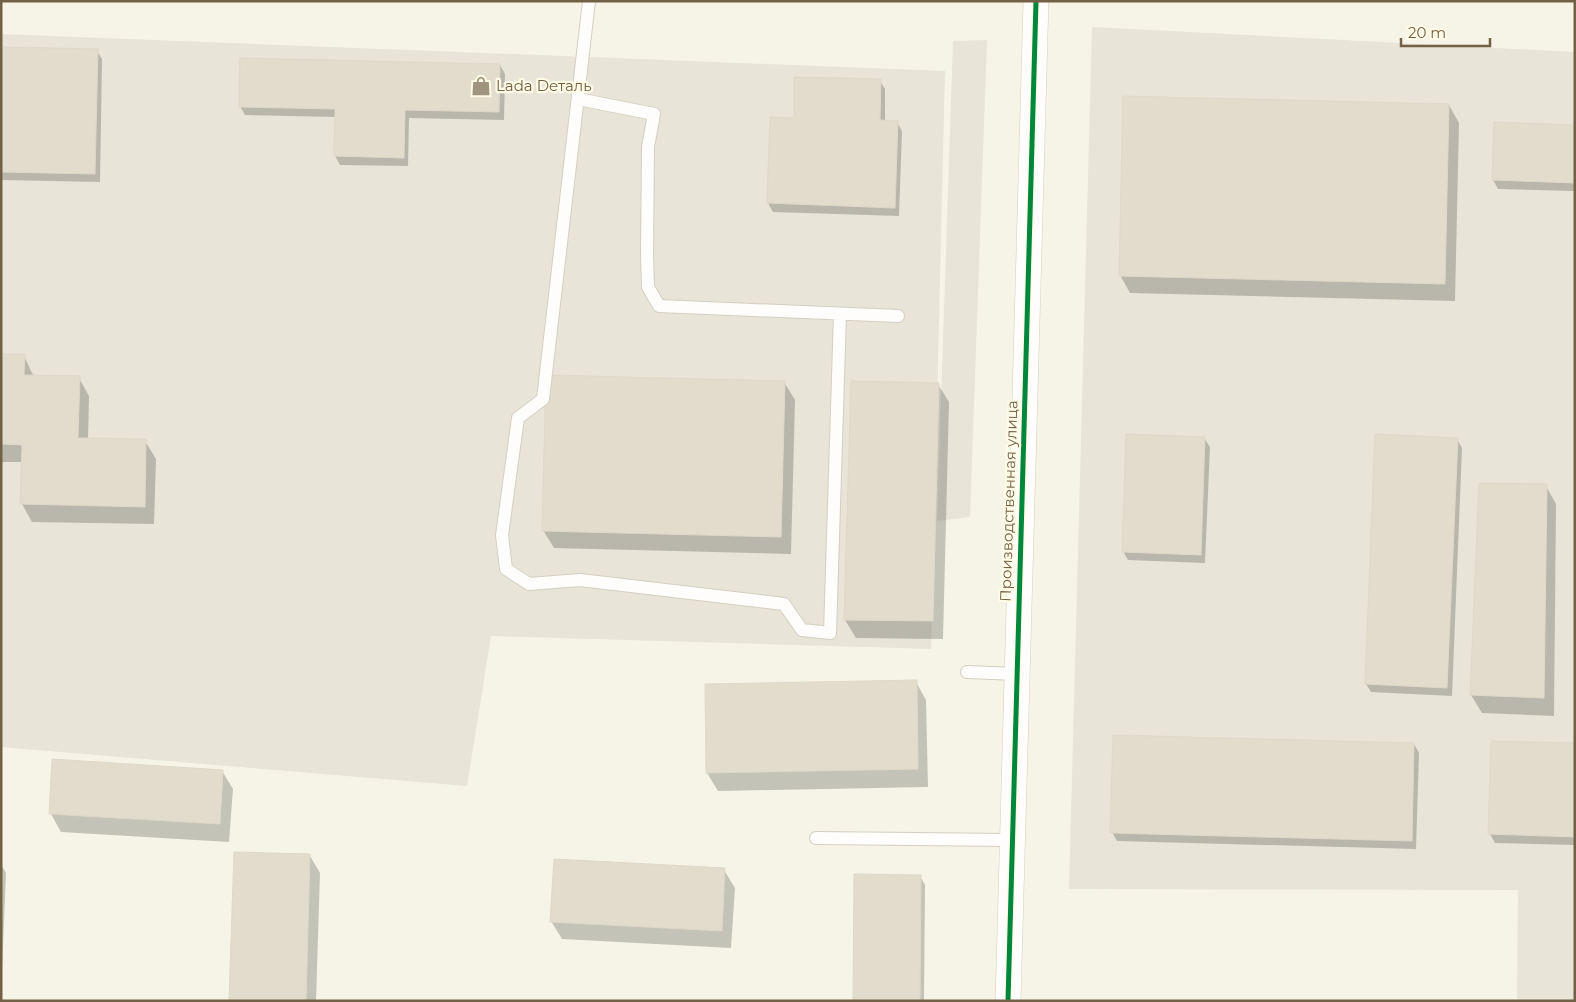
<svg xmlns="http://www.w3.org/2000/svg" width="1576" height="1002" font-family="Montserrat,sans-serif">
<style>
.industrial{fill:#e8e4d7}
.shadow{fill:#0003}
.building{fill:#e2dccd;stroke:#ded8c8}
.lines{fill:none;stroke-linecap:round;stroke-linejoin:round}
.service-casing{stroke:#d5cfc1;stroke-width:14}
.minor-casing{stroke:#d5cfc1;stroke-width:26}
.service{stroke:#fefdfb;stroke-width:12}
.minor{stroke:#fefdfb;stroke-width:25}
.cycleway-casing{stroke:#fffbe6;stroke-width:8}
.cycleway{stroke:#00873e;stroke-width:5}
.labels{text-anchor:middle;stroke-width:4.5;stroke-linejoin:round;paint-order:stroke}
.poi-label{font-size:15px;fill:#736147;stroke:#fffbe6;text-anchor:start}
.street-label{font-size:15px;fill:#736147;stroke:#fffbe6}
</style>
<rect width="100%" height="100%" fill="#f6f4e6"/>
<!-- industrial -->
<path class="industrial" d="M1092,27L1575,52V1001H1517L1518,890L1069,889Z
M1,34L945,71L931,649L491,636L467,786L1,747Z
M987,40L970,517L937,521L953,41Z"/>
<!-- shadow -->
<path class="shadow" d="M1,49L97,51L102,59L100,182L1,180Z
M500,65L505,74L504,120L409,118L408,166L340,165L335,156L336,117L245,115L240,106Z
M880,81L885,89V122H897L902,131L899,216L773,212L768,203Z
M1449,105L1459,123L1455,301L1130,293L1120,275Z
M1575,126V191L1498,189L1493,180Z
M1,355L24,356L34,377L79,378L89,396L88,439L145,441L156,459L154,524L32,522L22,504V462H1Z
M784,382L795,400L791,554L554,548L543,530Z
M853,382L938,384L949,402L943,639L856,638L845,620Z
M1204,438L1210,447L1205,563L1128,560L1123,551Z
M1457,439L1462,448L1452,696L1371,692L1366,684Z
M1546,486L1556,504L1554,716L1482,713L1471,695Z
M916,682L926,700L928,787L718,791L707,773Z
M1414,744L1419,753L1416,849L1117,841L1112,832Z
M1575,744V845L1495,843L1490,834Z
M222,771L233,789L229,842L61,832L51,814Z
M310,856L320,873L316,1001H230Z
M1,864L6,873L1,994Z
M724,870L735,888L731,948L562,939L551,921Z
M920,876L925,885L924,1001H855Z"/>
<!-- building -->
<path class="building" d="M1,47L98,49L95,174L1,172Z
M240,58L500,64L499,112L405,110L404,158L334,156L335,109L239,107Z
M794,77L881,79L880,120L898,121L895,208L767,203L770,117L794,118Z
M1123,96L1449,104L1445,284L1119,276Z
M1494,122L1575,125V183L1492,180Z
M1,354H25L24,375L80,376L78,438L146,439L145,507L20,504L22,445L1,444Z
M546,375L785,381L781,537L542,531Z
M851,381L939,383L933,621L844,620Z
M1126,434L1205,437L1201,555L1122,552Z
M1375,434L1458,438L1447,688L1365,684Z
M1479,483L1547,484L1544,698L1470,695Z
M917,680L918,769L706,773L705,684Z
M1113,735L1414,743L1412,841L1110,833Z
M1491,741L1575,743V837L1488,834Z
M52,759L223,770L220,824L49,814Z
M234,852L310,854L306,1001H229Z
M554,859L725,868L722,931L550,922Z
M854,874L921,875L920,1001H853Z"/>
<g class="lines">
<defs>
<path id="service" d="M589,1L543,399L518,418L502,535L506,569L529,584L580,580L784,604L802,630L830,633L840,314
M578,99L654,114L648,147L647,256L648,287L659,306L898,316
M967,672L1017,674
M816,838L1012,840"/>
<path id="minor" d="M1008,1001L1036,1"/>
</defs>
<!-- service casing -->
<use href="#service" class="service-casing"/>
<!-- minor casing -->
<use href="#minor" class="minor-casing"/>
<!-- service -->
<use href="#service" class="service"/>
<!-- minor -->
<use href="#minor" class="minor"/>
<defs>
<path id="cycleway" d="M1008,1001L1036,1"/>
</defs>
<!-- cycleway casing -->
<use href="#cycleway" class="cycleway-casing"/>
<!-- cycleway -->
<use href="#cycleway" class="cycleway"/>
</g>
<!-- icons -->
<defs>
<symbol id="shop-bare" viewBox="-9 -9 18 18"><path d="M-5-2.5h2.3a2.7 3.5 0 0 1 5.4 0H5L5.5 6h-11ZM-1.5-2.5h3a1.5 2.3 0 0 0-3 0Z" fill="#a1947f" stroke="#fffbe6" stroke-width="2.5" paint-order="stroke"/></symbol>
</defs>
<g fill-rule="evenodd">
<use href="#shop-bare" x="467" y="72" width="28" height="28"/>
</g>
<g class="labels">
<!-- poi labels -->
<g class="poi-label">
<text x="496" y="91">Lada Dеталь</text>
</g>
<!-- street labels -->
<g class="street-label">
<text transform="translate(1009 501) rotate(-88)" y="5">Производственная улица</text>
</g>
</g>
<!-- border -->
<rect width="1576" height="1002" fill="none" stroke="#736147" stroke-width="5"/>
<!-- scale -->
<path d="M1401 38v8h89v-8" fill="none" stroke="#736147" stroke-width="2.5"/>
<text x="1408" y="38" font-size="15" fill="#736147" stroke="#fffbe6" stroke-width="4" paint-order="stroke">20 m</text>
</svg>
